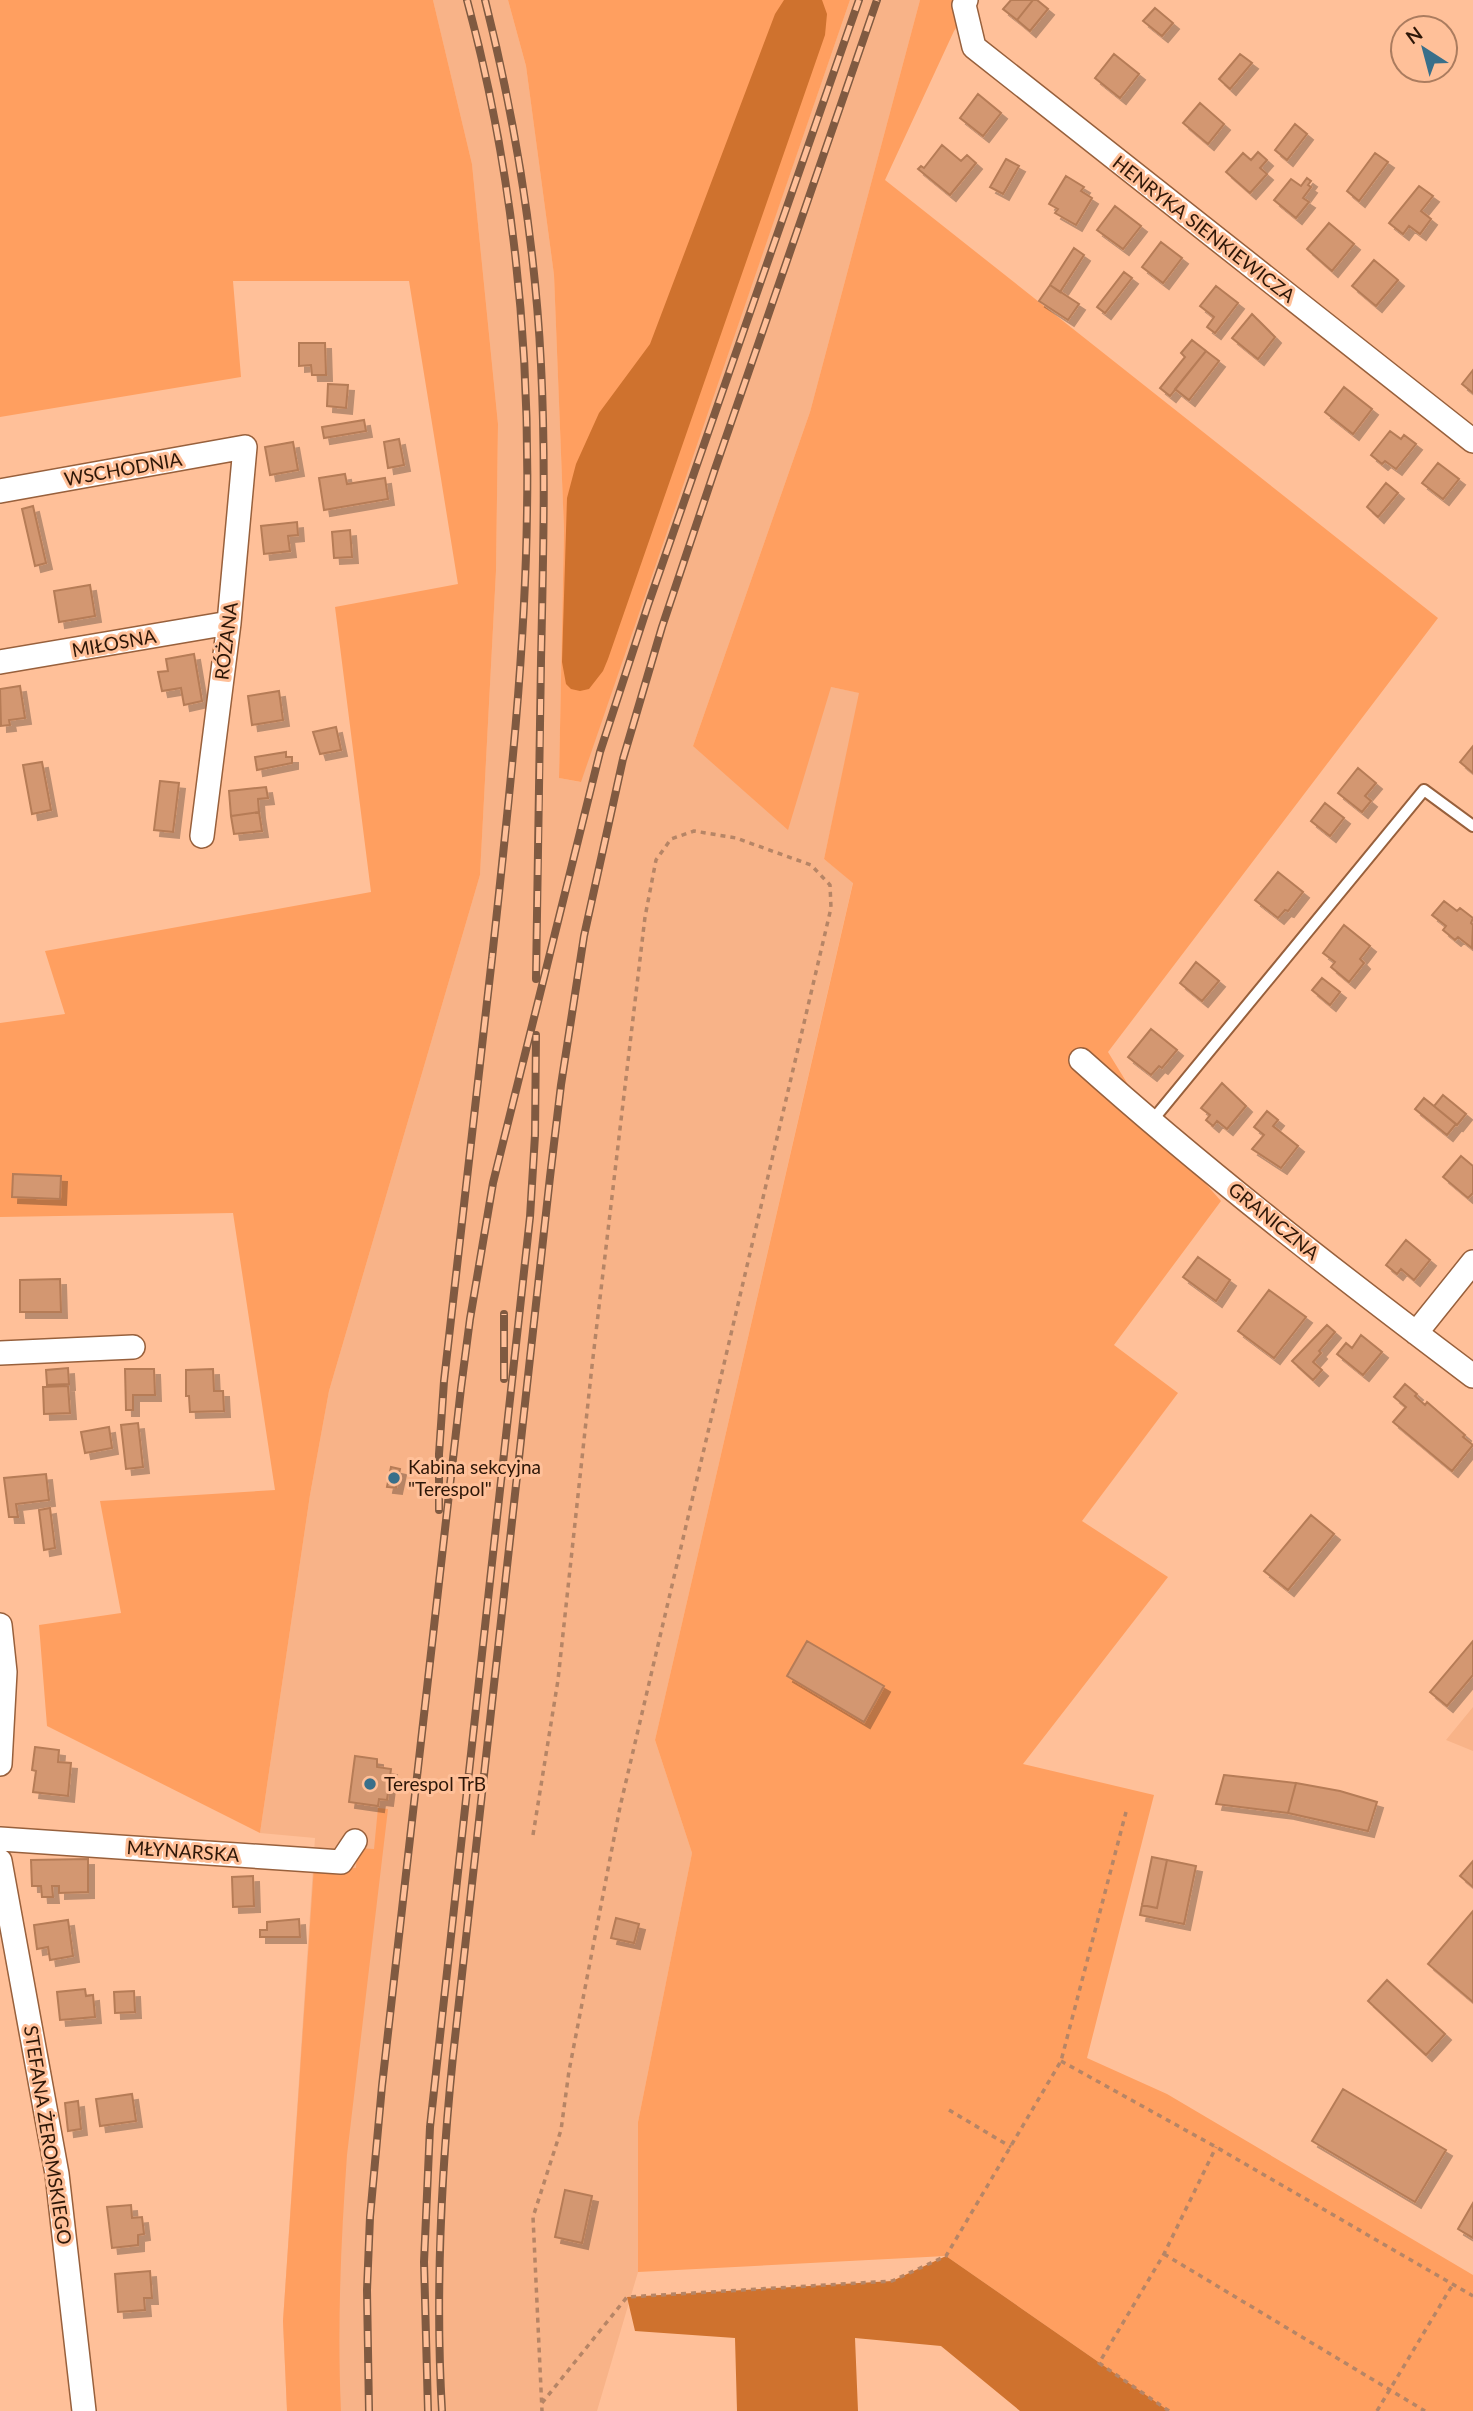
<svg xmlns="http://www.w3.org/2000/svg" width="1473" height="2411" font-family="Lato,sans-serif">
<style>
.built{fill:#f8b388}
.green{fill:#ff9f60}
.forest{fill:#cf722e}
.building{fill:#d39771;stroke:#b67c57;stroke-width:2;filter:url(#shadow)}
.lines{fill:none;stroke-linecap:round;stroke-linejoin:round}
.service-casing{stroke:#98603c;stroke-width:14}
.minor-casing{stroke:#98603c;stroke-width:26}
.path{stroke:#b68566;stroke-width:3.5;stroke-dasharray:5 5;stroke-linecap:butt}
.service{stroke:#fff;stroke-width:10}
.minor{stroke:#fff;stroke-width:23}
.rail-casing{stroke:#805a41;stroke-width:8}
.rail{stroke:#ffc099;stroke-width:5;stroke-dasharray:16;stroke-linecap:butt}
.poi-dot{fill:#396f8a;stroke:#ffc099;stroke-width:2.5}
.labels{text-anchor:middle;stroke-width:6;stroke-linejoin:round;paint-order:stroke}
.street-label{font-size:19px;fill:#2e1708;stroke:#ffc099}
.poi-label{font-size:19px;fill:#2e1708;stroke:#ffc099;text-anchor:start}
</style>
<defs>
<filter id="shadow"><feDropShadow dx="6" dy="6" stdDeviation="0" flood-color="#0004"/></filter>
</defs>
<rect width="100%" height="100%" fill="#ffc099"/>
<!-- built -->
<path class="built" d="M433,0H508L526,66L554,275L564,530L559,778L580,782L850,0H920L810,412L693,746L831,687L860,693L824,859L853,882L655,1740L692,1853L638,2122V2272L597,2411H287L283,2321L315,1838L260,1833L310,1495L329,1391L480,875L496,571L498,424L472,164Z
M1473,1707V1751L1446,1740Z"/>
<!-- green -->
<path class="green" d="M0,0H433L472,164L498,424L496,571L480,875L329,1391L310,1495L260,1833L47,1726L39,1625L121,1613L100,1501L275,1490L233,1213L0,1217V1023L65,1014L45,951L371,892L335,607L458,584L409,281H233L241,377L0,417Z
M508,0H850L581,782L559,778L564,530L554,275L526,66Z
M920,0H975L954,31L885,180L1438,618L1108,1052L1151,1122L1221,1201L1114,1345L1178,1393L1082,1521L1168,1577L1023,1764L1154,1795L1087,2058L1167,2094L1473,2275V2411H1169L946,2256L638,2272V2122L692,1853L655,1740L853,883L824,859L859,693L831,687L788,830L693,746L810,412Z
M378,1808L388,1809L347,2155C341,2240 337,2326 341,2411H287L283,2321L314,1866L356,1868L357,1848L374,1849Z"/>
<!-- forest -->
<path class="forest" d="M784,0H822L827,14L825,35L608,659L603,671L589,689L580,691L571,689L566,684L562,662L567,498L576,464L599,413L650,344L775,14Z
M946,2256L1169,2411H1020L941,2346L855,2338L858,2411H737L735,2338L635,2331L627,2297L892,2281Z"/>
<!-- building -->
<path class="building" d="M1011,0H1033L1017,20L1003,9Z
M1033,0H1037L1048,9L1030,31L1017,20Z
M1155,8L1173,23L1162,36L1143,21Z
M1114,54L1139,74L1120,98L1095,78Z
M1240,54L1252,63L1230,89L1219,79Z
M978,94L1001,113L983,136L960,118Z
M1200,103L1224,124L1208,144L1183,123Z
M1295,124L1307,134L1287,160L1275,150Z
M942,145L961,161L967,155L976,163L950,195L918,169L921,166L924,168Z
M1258,152L1267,160L1260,168L1267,174L1250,193L1226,172L1243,153L1251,160Z
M1375,153L1388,162L1359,201L1347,191Z
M1006,159L1019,166L1003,194L990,187Z
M1066,176L1084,187L1081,191L1092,198L1076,225L1055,213L1058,209L1049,204Z
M1307,178L1311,181L1308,185L1311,187L1303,198L1309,202L1296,218L1274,200L1291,179L1301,186Z
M1419,186L1433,196L1421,211L1431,219L1420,234L1409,226L1403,234L1389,223Z
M1115,206L1141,226L1123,249L1097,230Z
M1329,223L1354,244L1332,271L1307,249Z
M1161,242L1182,258L1163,283L1142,267Z
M1074,248L1084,255L1060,292L1050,285Z
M1374,260L1398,280L1376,306L1352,286Z
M1124,272L1132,278L1105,313L1097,307Z
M1050,285L1079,304L1068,320L1039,301Z
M1216,286L1238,303L1215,333L1207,327L1214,317L1200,306Z
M1252,314L1275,337L1258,359L1232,338Z
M1192,340L1206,351L1170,396L1160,388L1185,357L1181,353Z
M299,343H325L326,375H312L311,365L299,366Z
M1206,351L1219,361L1189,400L1175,389Z
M1473,370V393L1462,384Z
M328,384L348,385L346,408L327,406Z
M1344,387L1372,409L1353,434L1325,412Z
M364,420L366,431L324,438L322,427Z
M1390,431L1401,439L1404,435L1416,444L1396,469L1385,461L1382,464L1371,455Z
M399,439L404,465L388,468L384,442Z
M293,442L298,470L270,475L265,447Z
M1438,463L1459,479L1443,499L1422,483Z
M345,474L347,484L385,478L388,499L324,510L319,478Z
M1386,483L1398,493L1378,517L1367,507Z
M33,506L46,563L35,566L22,509Z
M297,522L298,535L288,536L290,551L264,554L261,526Z
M350,530L352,557L334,558L332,532Z
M90,585L95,616L59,622L54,591Z
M194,654L202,701L184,705L181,688L162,691L158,672L168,671L166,659Z
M20,686L25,718L9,720L10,725L1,726L0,689Z
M279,691L283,720L252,725L248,696Z
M336,727L341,750L320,754L313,732Z
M1473,746V773L1460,762Z
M286,752V757H292V763L257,770L255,757Z
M42,762L51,810L32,814L23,765Z
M1358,768L1376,783L1365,796L1371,801L1362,812L1338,793Z
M160,781L179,783L173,832L154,830Z
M266,787L268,798L258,799L259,812L231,816L229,791Z
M1325,803L1344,818L1330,836L1311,821Z
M259,812L262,831L234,834L231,816Z
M1278,872L1303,892L1288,911L1285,910L1278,918L1255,900Z
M1444,901L1457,911L1460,908L1473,918L1471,923L1473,925L1472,948L1458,937L1455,940L1443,930L1446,926L1432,915Z
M1344,925L1370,946L1360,959L1364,963L1349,982L1331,967L1335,962L1323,953Z
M1196,962L1219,981L1202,1001L1180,983Z
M1322,978L1340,992L1330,1005L1312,990Z
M1151,1029L1177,1050L1162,1068L1159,1066L1151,1075L1128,1057Z
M1222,1083L1246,1106L1227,1129L1217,1121L1213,1126L1206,1120L1210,1115L1201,1108Z
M1443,1095L1466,1114L1457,1125L1434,1106Z
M1424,1098L1456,1124L1447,1135L1415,1109Z
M1267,1111L1278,1120L1273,1126L1298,1146L1281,1168L1252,1149L1264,1135L1254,1127Z
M1461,1156L1473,1166V1193L1468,1198L1443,1177Z
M13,1174L61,1176L60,1199L12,1197Z
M1406,1240L1430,1260L1414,1280L1401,1269L1397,1274L1386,1265Z
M1198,1257L1230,1280L1216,1301L1183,1277Z
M60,1279L61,1312H20V1280Z
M1269,1290L1306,1317L1274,1358L1238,1331Z
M1327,1325L1335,1332L1319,1351L1321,1353L1313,1362L1322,1370L1313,1380L1292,1361Z
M1361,1335L1382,1352L1363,1375L1337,1354L1346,1343L1352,1348Z
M68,1368L69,1384L47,1385L46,1370Z
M125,1369H154L155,1395H133V1410H126Z
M213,1369L214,1391H223L224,1411L190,1412L189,1396H186V1370Z
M1405,1384L1417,1394L1415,1396L1425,1405L1427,1402L1465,1435L1463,1437L1473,1445L1452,1471L1393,1422L1406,1407L1394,1397Z
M68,1386L70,1413L44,1414L43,1387Z
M138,1423L143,1467L126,1469L121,1425Z
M109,1427L112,1448L85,1453L81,1432Z
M391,1467L400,1469L396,1488L387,1487Z
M46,1474L49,1500L16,1504L18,1517H9L4,1478Z
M50,1508L55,1548L44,1550L39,1510Z
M1311,1515L1334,1534L1288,1590L1264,1571Z
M807,1641L884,1686L864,1722L787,1676Z
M1473,1641V1675L1447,1706L1430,1692Z
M35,1747L59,1750L58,1762L71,1763L68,1796L33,1792L36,1771L32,1770Z
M355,1756L377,1759V1767L391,1769L387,1800L379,1799L378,1806L349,1802Z
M1224,1775L1296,1783L1288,1813L1216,1804Z
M1296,1783L1340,1791L1377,1802L1368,1831L1288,1813Z
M1152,1857L1167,1860L1157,1908L1142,1905Z
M88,1859V1892L59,1893V1886H52L53,1897H42L41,1886H32L31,1860Z
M1167,1860L1196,1866L1184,1924L1140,1915L1142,1905L1157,1908Z
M1473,1861V1887L1460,1876Z
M253,1876L254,1906L233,1907L232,1877Z
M1473,1911V2002L1428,1964Z
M616,1918L639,1924L634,1943L611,1938Z
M299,1919L300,1937H260V1930H267V1922Z
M68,1920L73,1956L50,1960L48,1947L37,1949L34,1925Z
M1387,1980L1445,2034L1426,2055L1368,2001Z
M85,1989L86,1996L93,1995L95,2017L60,2020L57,1992Z
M134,1991L135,2012L115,2013L114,1992Z
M1343,2089L1446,2150L1415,2202L1312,2141Z
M132,2094L136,2121L100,2126L96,2099Z
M78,2101L81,2129L68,2131L65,2103Z
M565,2190L592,2196L582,2243L555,2237Z
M1473,2203V2238L1458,2229Z
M131,2205L132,2218L142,2217L144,2234L138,2235V2245L112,2248L107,2207Z
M150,2271L152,2298H144L145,2310L118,2312L115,2274Z"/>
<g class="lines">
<defs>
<path id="service" d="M1151,1122L1424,790L1473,826"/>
<path id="minor" d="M966,0L964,5L974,47L1473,441
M0,491L245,447L229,623L202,836
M0,662L229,623
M1081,1060C1206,1172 1339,1275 1473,1376
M1416,1333L1473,1262
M0,1353L133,1347
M0,1625L5,1672L0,1764
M0,1839L341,1862L355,1841
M0,1861L57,2174L84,2411"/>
</defs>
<!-- service casing -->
<use href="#service" class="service-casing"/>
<!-- minor casing -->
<use href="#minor" class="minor-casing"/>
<!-- path -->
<path class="path" d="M533,1835L558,1680L592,1366L645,917L656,860L671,839L694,831L736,838L811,865L830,885L831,908L620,1807L569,2071L561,2130L533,2217L542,2411
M1061,2061L1216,2147L1473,2296
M949,2110L1011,2147
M1164,2254L1425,2411
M542,2403L627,2297L892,2281L946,2256L1061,2061L1126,1812
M1169,2411L1099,2363L1164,2254L1216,2147
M1377,2411L1453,2284"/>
<!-- service -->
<use href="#service" class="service"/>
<!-- minor -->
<use href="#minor" class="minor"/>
<defs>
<path id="rail" d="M485,0C515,119 535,242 541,365C546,464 543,563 541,661C540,767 538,873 536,979
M504,1379V1314
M439,1510V1454L444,1381C460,1240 476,1099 492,958C508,810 525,661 527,512C530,341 512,166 467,0
M369,2411L367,2290L370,2217L382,2086L461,1388L470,1319L493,1183L600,752L648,605L859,0
M428,2411L424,2262L430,2127L530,1217L535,1135L536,1035
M442,2411C435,2292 441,2174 453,2056L550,1177L561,1085L584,936L623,759L662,627L715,469L877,0"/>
</defs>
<!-- rail casing -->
<use href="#rail" class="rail-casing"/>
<!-- rail -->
<use href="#rail" class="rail"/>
</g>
<!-- markers -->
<g class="poi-dot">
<circle cx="394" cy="1478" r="7"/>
<circle cx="370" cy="1784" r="7"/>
</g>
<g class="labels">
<!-- street labels -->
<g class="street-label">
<text transform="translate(1204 229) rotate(38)" y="7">HENRYKA SIENKIEWICZA</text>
<text transform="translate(123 469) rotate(-10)" y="7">WSCHODNIA</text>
<text transform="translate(226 641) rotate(-83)" y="7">RÓŻANA</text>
<text transform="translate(114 643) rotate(-10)" y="7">MIŁOSNA</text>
<text transform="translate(1274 1221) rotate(39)" y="7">GRANICZNA</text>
<text transform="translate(183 1851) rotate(4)" y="7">MŁYNARSKA</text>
<text transform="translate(48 2135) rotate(81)" y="7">STEFANA ŻEROMSKIEGO</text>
</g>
<!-- poi labels -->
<g class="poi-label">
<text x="408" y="1474">Kabina sekcyjna<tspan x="408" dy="22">"Terespol"</tspan></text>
<text x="384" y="1791">Terespol TrB</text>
</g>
</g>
<!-- north arrow -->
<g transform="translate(1424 49) rotate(324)"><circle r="33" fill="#ffc099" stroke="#ab7c5f" stroke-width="2"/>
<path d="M0-5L12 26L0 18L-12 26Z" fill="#396f8a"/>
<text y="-10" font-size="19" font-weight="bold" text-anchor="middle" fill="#2e1708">N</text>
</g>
</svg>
